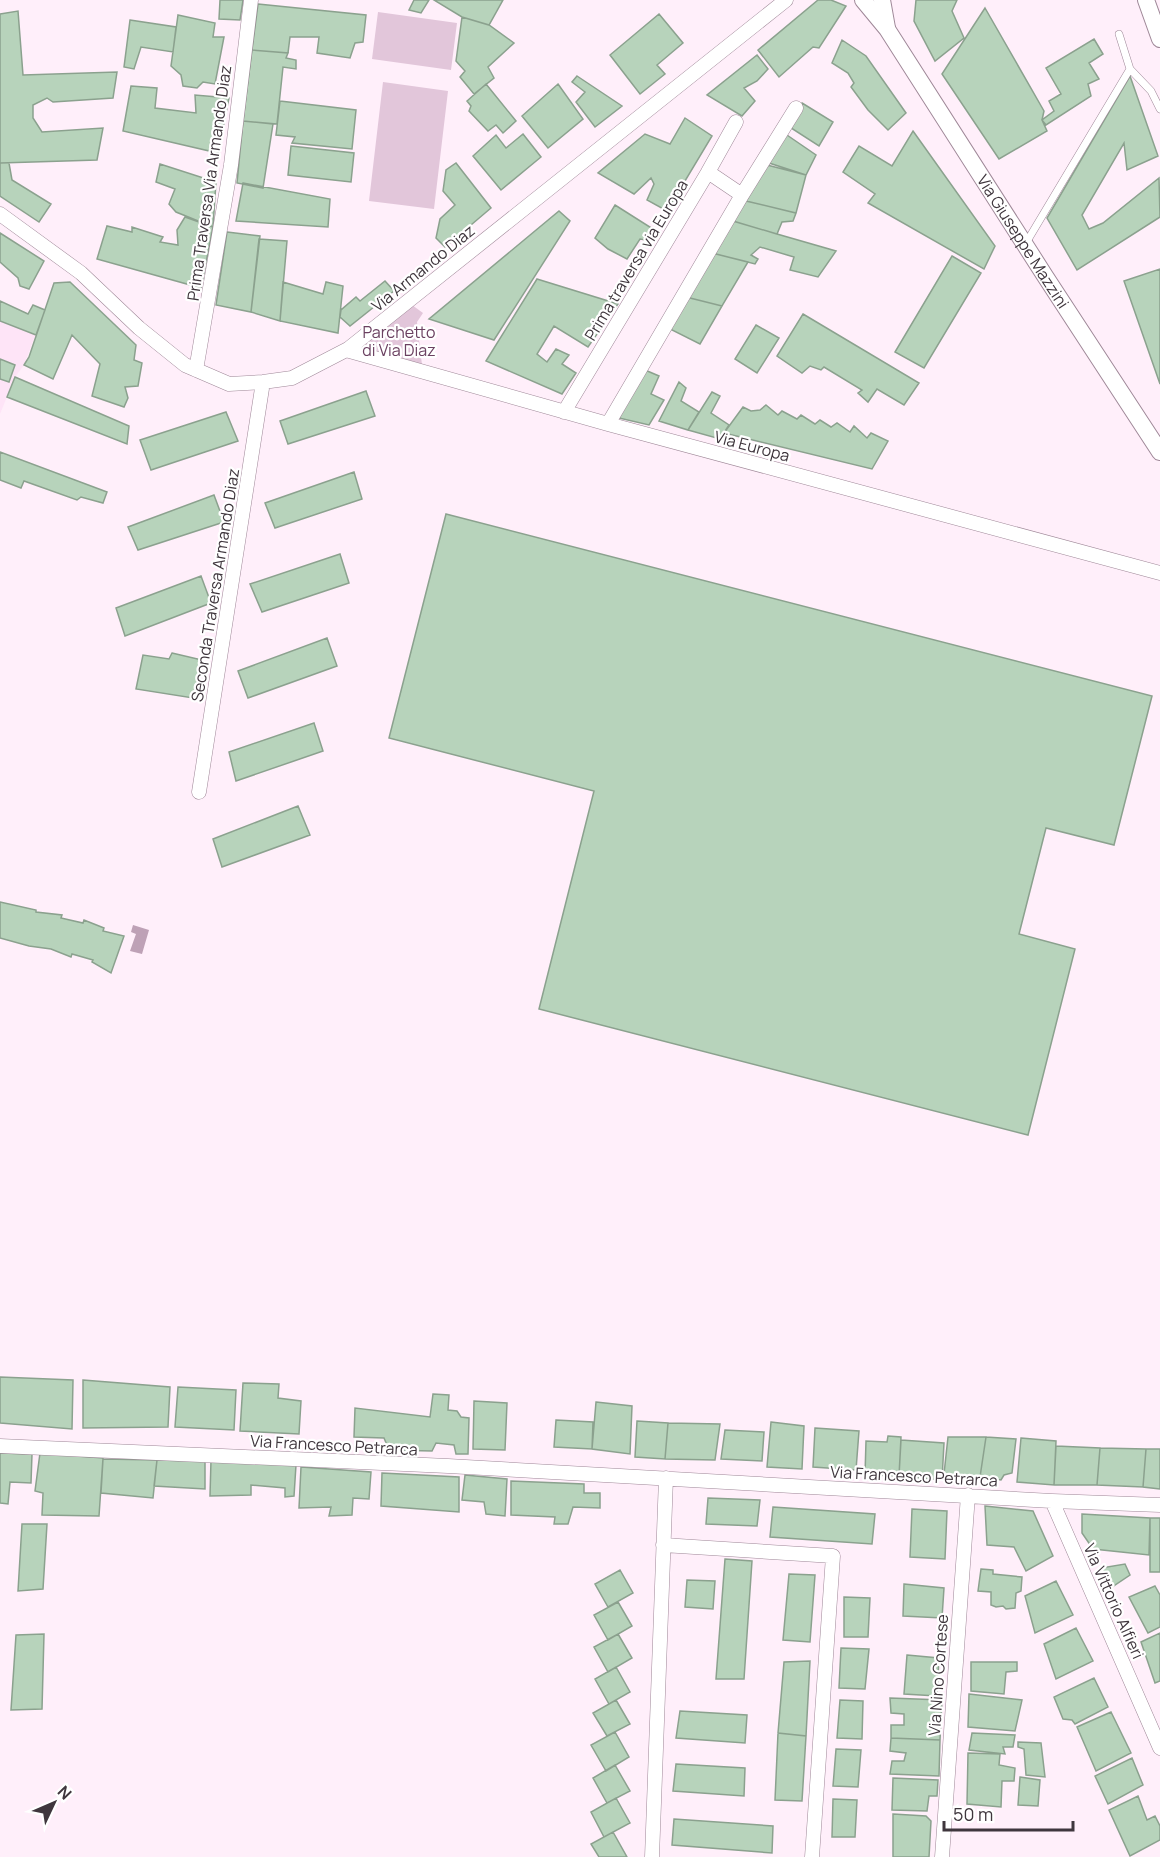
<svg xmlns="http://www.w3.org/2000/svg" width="1160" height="1857" font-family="Manrope,sans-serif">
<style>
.built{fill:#fee4f7}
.green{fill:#e2c6da}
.water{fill:#bea1b6}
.building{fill:#b7d3bb;stroke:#8ba18e;stroke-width:1.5}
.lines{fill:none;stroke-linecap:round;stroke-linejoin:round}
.service-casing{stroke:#9f8898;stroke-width:8}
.minor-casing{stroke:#9f8898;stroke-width:15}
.tertiary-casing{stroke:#9f8898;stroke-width:18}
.service{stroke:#fff;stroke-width:7}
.minor{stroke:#fff;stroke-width:14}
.tertiary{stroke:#fff;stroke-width:16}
.labels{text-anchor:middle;stroke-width:4.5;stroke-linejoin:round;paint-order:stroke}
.street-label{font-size:16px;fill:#3f363d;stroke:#fff}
.park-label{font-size:16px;fill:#6b4161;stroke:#fff}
</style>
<rect width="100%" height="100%" fill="#ffeffa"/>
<!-- built -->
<path class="built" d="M0,301L28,314L33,305L45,310L24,365L15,377L0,414Z"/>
<!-- green -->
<path class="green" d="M378,12L457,23L451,70L372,59Z
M383,82L448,91L434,209L369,201Z
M412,305L423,313L417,322L422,365L366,351V344Z"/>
<!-- water -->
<path class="water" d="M133,925L149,930L142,954L130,951L136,934L131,932Z"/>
<!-- building -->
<path class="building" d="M220,0H243L240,20L219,19Z
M414,0H429L421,13L409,10Z
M434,0H503L489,25L462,17Z
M818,0H831L846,6L819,48L813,47L779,77L758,50Z
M916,0H957L952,11L964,38L935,61L914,21Z
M258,4L366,15L363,42L355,43L350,58L317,53L319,37H290L288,53L252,50Z
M985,8L1044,111L1042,120L1047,131L999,159L942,74Z
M18,11L23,75L117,72L113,98L53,102L47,98L33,105V118L42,132L103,128L97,160L0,163V14Z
M659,14L683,43L657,65L665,74L640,94L610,55Z
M178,15L215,23L213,37H224L215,84L203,82L197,88L183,86L181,75L171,66Z
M462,17L489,25L514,43L488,67L494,78L474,94L460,77L465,71L456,61Z
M130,20L176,27L173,52L141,47L134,69L124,67Z
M1094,39L1103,54L1089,63L1099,79L1088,84L1091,96L1046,125L1042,120L1054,111L1049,101L1061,94L1046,68Z
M842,40L866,56L906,113L888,130L868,110L851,87L854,83L848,73L832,63Z
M252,50L288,53L286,58L296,60V69L283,67L277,124L243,121Z
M757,55L768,69L757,81L744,88L755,101L742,116L707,95Z
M577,76L622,106L595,127L576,102L585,92L572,82Z
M1130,76L1158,156L1127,170L1124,143L1082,215L1089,229L1103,223L1159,178L1160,217L1077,270L1047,218Z
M486,84L516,121L503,133L496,125L488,131L469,111L471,106L467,101Z
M558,84L583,119L548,148L522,116Z
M131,86L157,88L155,108L196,113L195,95L229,98L218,153L123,131Z
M280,101L356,110L352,149L292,143L295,137L276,135Z
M802,103L833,122L819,146L788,126Z
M685,118L712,136L667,211L647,200L654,184L651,178L634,194L598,173L645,134L670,144Z
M243,121L273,124L263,188L237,183Z
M913,131L995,246L984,269L868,203L875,194L843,172L859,146L892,166Z
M784,133L816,155L806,175L766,162Z
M523,134L541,157L501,190L473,156L496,135L506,148Z
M291,146L354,153L351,182L288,175Z
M0,163H9L12,180L51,204L39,222L0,196Z
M456,163L491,208L445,247L436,238L440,219L455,205L443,191L446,170Z
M160,164L216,182L213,227L176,212L169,204L175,189L156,182Z
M767,165L806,175L796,213L746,201Z
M243,183L330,199L328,227L236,221Z
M746,201L796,213L793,221L782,222L777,234L733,221Z
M615,205L653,229L646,240L640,239L627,259L608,249L595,238Z
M559,211L570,221L494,340L429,319Z
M185,217L213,227L201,288L97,259L107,226L132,232V227L163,237L160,242L178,245L177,230Z
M733,221L777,234L836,251L818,277L790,270L794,257L760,247L751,255L758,259L755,264L712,253Z
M227,232L260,236L251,312L216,305Z
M0,233L44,261L29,289L20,286L18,278L0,262Z
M259,239L287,241L280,321L251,312Z
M712,253L748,262L722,306L686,297Z
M952,256L981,273L924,368L895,352Z
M1160,269V384L1124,281Z
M537,279L618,304L588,347L554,326L537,354L547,362L556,349L569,355L562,364L576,373L562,394L486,361Z
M385,281L394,291L350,326L340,317L341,310L356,297L360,301Z
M70,282L136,345L134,360L142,363L138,386L125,387L128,398L124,407L92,396L100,364L72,335L53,379L24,365L29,357L54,283Z
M283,282L323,294L326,282L343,286L338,333L280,321Z
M686,297L722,306L700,344L670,329Z
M0,301L28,314L33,305L45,310L36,335L0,321Z
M803,314L919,383L904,405L877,389L868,402L858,393L862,390L824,367L821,370L810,366L802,373L777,356Z
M756,325L779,338L757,373L735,359Z
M0,359L15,365L9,382L0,379Z
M645,370L659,376L651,394L664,400L649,425L619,418Z
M15,377L129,426L127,444L7,397Z
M679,382L686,388L681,401L699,412L688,430L659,421Z
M366,391L375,416L288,444L280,421Z
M712,392L720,396L711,413L729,425L720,439L688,430Z
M766,405L778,415L782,411L797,419L801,415L815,424L820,420L831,427L837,423L850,432L854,426L867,438L871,433L888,441L872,469L724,433L743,407L751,411L760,410Z
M226,412L238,441L151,470L140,440Z
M0,452L107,492L103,503L81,497L77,500L24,481L21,488L0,480Z
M354,472L362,499L275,528L265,503Z
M214,495L224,522L138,550L128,527Z
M446,514L1152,696L1114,845L1046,828L1019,934L1075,949L1028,1135L539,1009L594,791L389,738Z
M340,554L349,583L262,612L250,584Z
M201,576L211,603L125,636L116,608Z
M327,638L337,666L248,698L238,671Z
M172,653L202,660L193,698L136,689L143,655L169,659Z
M314,723L323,751L236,781L229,752Z
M298,806L310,835L222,867L213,839Z
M0,902L36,910V912L62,915L61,918L83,923L84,920L104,928L103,931L124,936L111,973L92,962L93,960L72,954L71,957L51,949L29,946L0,938Z
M0,1377L73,1380L72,1429L0,1423Z
M83,1380L170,1387L168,1427L83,1428Z
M243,1383L279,1384L278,1398L301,1401L299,1434L240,1431Z
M178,1387L236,1390L234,1430L175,1427Z
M433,1394L449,1395L448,1410L457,1411L461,1417L469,1418L468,1454H456L454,1445L436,1443L432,1451L389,1450L384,1438L354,1437L355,1408L430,1417Z
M474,1401L507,1403L505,1450L473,1449Z
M596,1402L632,1406L630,1454L592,1449Z
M556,1420L593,1422L592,1449L554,1447Z
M637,1421L668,1423L665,1459L635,1457Z
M771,1422L804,1426L802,1469L767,1467Z
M668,1423L720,1424L715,1460L665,1459Z
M815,1428L859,1431L856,1470L813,1467Z
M725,1430L764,1432L762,1461L721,1459Z
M888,1436L901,1437L899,1476L865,1475L866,1441L887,1442Z
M948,1437H986L980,1477L944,1474Z
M986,1437L1016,1439L1012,1473L1004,1475L1001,1480L980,1477Z
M1021,1438L1056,1441L1054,1485L1017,1482Z
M901,1440L944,1443L942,1480L899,1476Z
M1056,1446L1100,1448L1097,1485H1054Z
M1100,1448L1146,1449L1143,1487L1097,1485Z
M1146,1449H1160V1489L1143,1487Z
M0,1453L32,1454L31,1483L10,1482L8,1504L0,1503Z
M40,1453L103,1458L99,1516L42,1515L43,1493L35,1491Z
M103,1459L157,1460L153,1498L101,1493Z
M157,1460L205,1461V1489L154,1486Z
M211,1460L296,1465L294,1496L285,1497V1488L251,1485V1495L210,1496Z
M301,1467L371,1472L369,1499L353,1498L352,1515L329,1516L331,1507L299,1508Z
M382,1473L459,1477V1512L381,1506Z
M465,1475L507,1479L505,1516L486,1514L484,1502L462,1500Z
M511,1481L584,1484V1493H600V1508L573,1507L568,1524H554L555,1517L511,1515Z
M708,1498L760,1500L757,1526L706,1524Z
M985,1506L1033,1511L1053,1556L1026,1571L1014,1547L987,1545Z
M773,1507L875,1514L872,1544L770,1537Z
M912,1509L947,1511L945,1559L910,1557Z
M1082,1514L1150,1518L1149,1555L1093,1549L1082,1533Z
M1150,1518H1160V1572H1150Z
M22,1524H47L43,1589L18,1591Z
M725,1559L752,1561L744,1679H716Z
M1125,1564L1130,1575L1109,1589L1101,1568Z
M981,1569L993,1570V1574L1022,1577L1021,1591L1016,1593L1015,1608L1006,1609L1003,1606L996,1607L991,1605V1592L978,1591Z
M620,1570L633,1593L608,1607L595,1584Z
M789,1574L815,1575L810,1642L783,1640Z
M687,1580L715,1581L713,1609L685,1607Z
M1056,1581L1073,1615L1035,1633L1025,1596Z
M904,1584L944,1588L942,1618L903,1616Z
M1155,1586L1160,1595V1627L1148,1633L1129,1597Z
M844,1597L870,1598L868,1637H844Z
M618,1602L632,1626L608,1640L594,1615Z
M1076,1628L1093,1661L1056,1679L1044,1644Z
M1160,1633V1681L1155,1683L1141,1642Z
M44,1634L42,1709L11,1710L16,1635Z
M618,1634L632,1658L608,1672L594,1647Z
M841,1648L869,1649L865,1689L839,1688Z
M907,1655L939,1658L937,1696L904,1694Z
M810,1661L806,1736L778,1733L784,1662Z
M971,1662H1017V1671L1006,1672L1004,1694L971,1691Z
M616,1667L630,1692L609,1704L595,1679Z
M1094,1678L1108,1707L1075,1724L1072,1720L1063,1719L1054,1697Z
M969,1694L1022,1700L1015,1731L968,1727Z
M890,1698L942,1700L940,1740L891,1738V1725H904V1714L891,1713Z
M616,1700L630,1724L607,1736L593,1713Z
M840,1700L863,1701L862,1739L837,1738Z
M680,1711L747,1715L745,1743L676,1738Z
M1111,1712L1131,1753L1096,1771L1077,1727Z
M615,1732L629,1757L606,1771L591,1745Z
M778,1733L806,1736L802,1801L775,1800Z
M972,1733L1015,1735L1013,1747H1003L1005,1754L969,1750Z
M891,1738L940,1740L939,1776L890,1774L892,1761H904L906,1753L890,1751Z
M1018,1742L1041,1743L1045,1777L1026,1775L1024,1749L1018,1747Z
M836,1749L861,1750L858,1787L833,1786Z
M968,1753L1000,1754L999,1765L1015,1768L1014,1781H1002L1001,1807L967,1804Z
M1132,1758L1143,1785L1108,1804L1095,1776Z
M676,1764L745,1768L744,1796L673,1791Z
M615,1765L630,1791L607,1803L593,1778Z
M1020,1777L1040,1780L1038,1806L1018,1805Z
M893,1778L938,1780L937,1796H929L927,1811L892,1810Z
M1138,1796L1147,1820L1155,1816L1160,1826V1840L1130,1856L1109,1810Z
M616,1798L630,1823L604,1837L591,1812Z
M833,1799L857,1800L855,1837H832Z
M893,1814L926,1816L931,1821L929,1857H893Z
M674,1819L773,1826L772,1853L672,1845Z
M613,1832L627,1857H599L591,1844Z"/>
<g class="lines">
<defs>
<path id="service" d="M1119,34L1130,69L1151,91L1160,109
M1026,243L1130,69"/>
<path id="minor" d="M708,172L736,122
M0,214L81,273L139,328L185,365L229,384L263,382L292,378L348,349L786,0
M346,350L608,424L1160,573
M196,370L231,165L251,0
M564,412L708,172L742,195
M608,424L742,195L796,108
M199,792L263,382
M0,1446L448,1466L1052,1501L1160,1505
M1052,1501L1160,1748
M663,1545L833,1556L812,1857
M652,1857L666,1478
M942,1857L968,1495"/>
<g id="tertiary">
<path id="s1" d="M863,0L887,29L1045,276L1160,452"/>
<path d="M882,0L887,28"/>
<path d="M1146,0L1160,39"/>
</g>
</defs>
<!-- service casing -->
<use href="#service" class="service-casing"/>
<!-- minor casing -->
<use href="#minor" class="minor-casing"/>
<!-- tertiary casing -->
<use href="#tertiary" class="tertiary-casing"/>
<!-- service -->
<use href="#service" class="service"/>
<!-- minor -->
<use href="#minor" class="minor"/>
<!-- tertiary -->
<use href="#tertiary" class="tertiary"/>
</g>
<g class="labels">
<!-- street labels -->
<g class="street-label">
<text transform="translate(209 183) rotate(-82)" y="6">Prima Traversa Via Armando Diaz</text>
<text dy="6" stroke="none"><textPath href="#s1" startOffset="290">Via Giuseppe Mazzini</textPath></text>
<text transform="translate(636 260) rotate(-59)" y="6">Prima traversa via Europa</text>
<text transform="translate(423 268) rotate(-39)" y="6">Via Armando Diaz</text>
<text transform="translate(752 446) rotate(15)" y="6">Via Europa</text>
<text transform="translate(215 585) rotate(-81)" y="6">Seconda Traversa Armando Diaz</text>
<text transform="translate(334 1445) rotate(3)" y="6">Via Francesco Petrarca</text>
<text transform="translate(914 1476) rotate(3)" y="6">Via Francesco Petrarca</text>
<text transform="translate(1114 1601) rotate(66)" y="6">Via Vittorio Alfieri</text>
<text transform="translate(938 1675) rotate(-86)" y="6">Via Nino Cortese</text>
</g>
<!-- park labels -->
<g class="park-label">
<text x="399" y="338">Parchetto<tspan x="399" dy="18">di Via Diaz</tspan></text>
</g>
</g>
<!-- north arrow -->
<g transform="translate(54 1803) rotate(46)" stroke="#ffffff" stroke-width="4.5" paint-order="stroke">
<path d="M0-4.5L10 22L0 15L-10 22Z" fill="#3f363d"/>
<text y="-9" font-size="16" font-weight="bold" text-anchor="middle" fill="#3f363d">N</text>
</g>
<!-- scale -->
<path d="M944 1821v9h129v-9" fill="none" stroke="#3f363d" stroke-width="3"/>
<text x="953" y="1821" font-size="18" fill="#3f363d" stroke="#ffffff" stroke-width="4.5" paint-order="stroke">50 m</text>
</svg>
